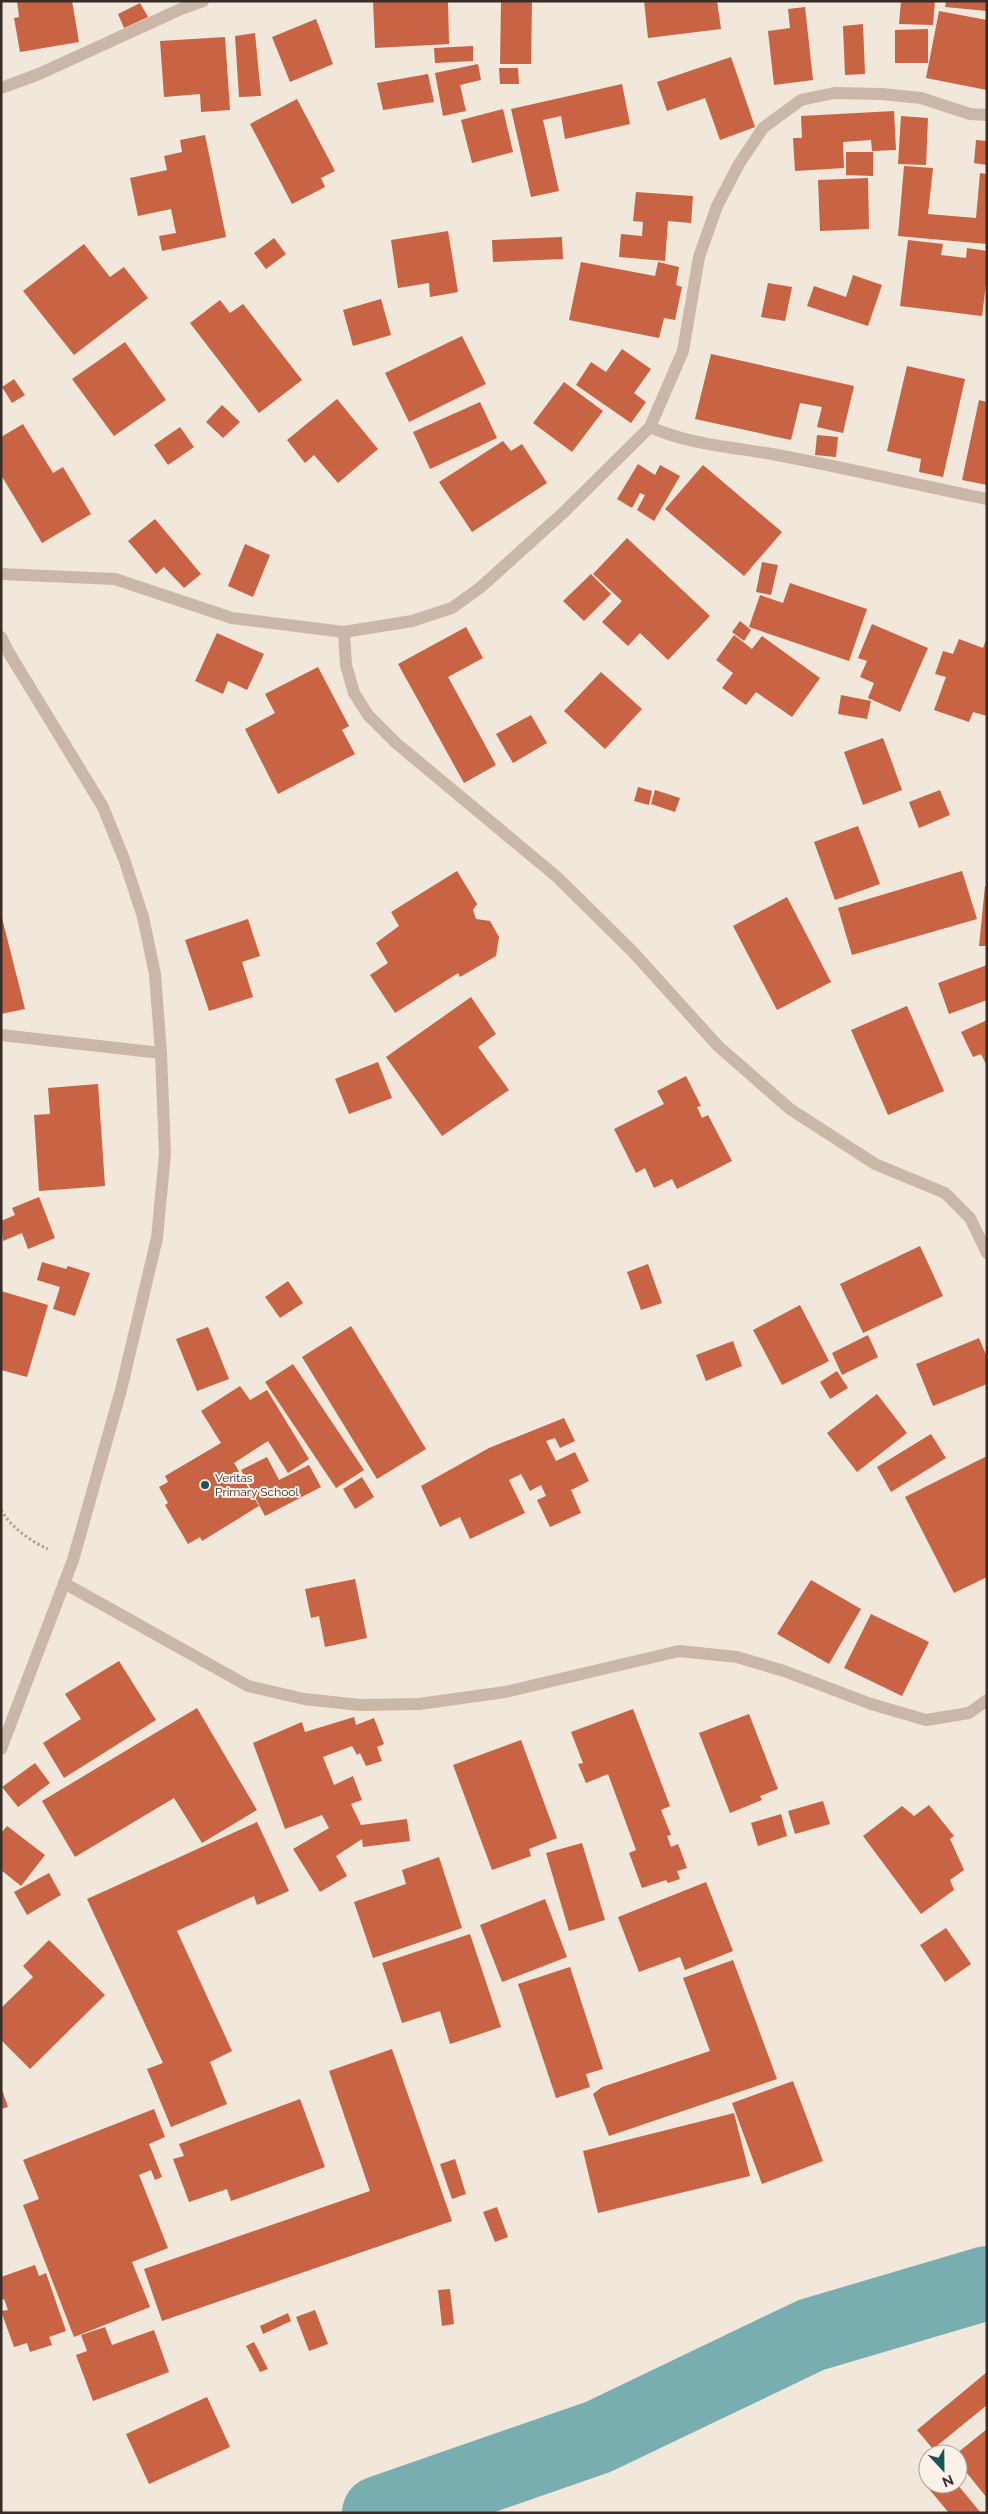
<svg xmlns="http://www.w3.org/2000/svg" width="988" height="2514" font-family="Raleway,sans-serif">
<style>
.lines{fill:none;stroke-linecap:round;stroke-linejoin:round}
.river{stroke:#79aeb0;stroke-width:74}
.building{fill:#c86343}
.path{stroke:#b7a191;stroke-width:3;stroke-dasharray:2.5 2.5;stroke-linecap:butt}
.minor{stroke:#cbb7a7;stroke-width:12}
.poi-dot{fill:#1c5559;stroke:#faf1e8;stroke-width:2}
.labels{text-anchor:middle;stroke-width:4;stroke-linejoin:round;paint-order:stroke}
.poi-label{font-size:12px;fill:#372c28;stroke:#faf1e8;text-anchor:start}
</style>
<rect width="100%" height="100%" fill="#f2e7db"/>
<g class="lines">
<!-- river -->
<path class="river" d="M379,2513L598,2437L811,2335L987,2283"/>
</g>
<!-- building -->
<path class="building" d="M17,1H72L79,42L20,52L14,18L19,17Z
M373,1H448L449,44L375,48Z
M501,1H532L531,64H500Z
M644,1H717L721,29L648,38Z
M901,1H935L933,25L899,24Z
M946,1H987V11L945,7Z
M140,3L148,17L124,28L118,14Z
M805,7L813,80L774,85L768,31L790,28L788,9Z
M939,11L987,20V90L926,78Z
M316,19L333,64L290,82L272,37Z
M863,24L865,74L845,75L843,26Z
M928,29V63H895V30Z
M255,33L261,96L239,97L235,36Z
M225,37L230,110L201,112L200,94L164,97L160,41Z
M473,46V61L435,63L434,48Z
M731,57L755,127L720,140L705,98L667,111L657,82Z
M478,64L481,80L460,85L466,111L443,116L435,73Z
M499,68H518L519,84H500Z
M428,74L434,102L383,110L377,83Z
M622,84L630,124L565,139L561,116L543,120L559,191L531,197L511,109Z
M297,99L335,171L321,178L325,187L292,204L250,124Z
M503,109L513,152L472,163L461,120Z
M894,111L896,150L872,151L871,140L843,142L844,168L795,171L793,138H802L801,116Z
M901,116L928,118L926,165L898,164Z
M205,135L226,237L162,251L159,236L176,233L171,209L138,216L130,178L167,170L164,156L182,152L180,140Z
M976,140L987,141V165L974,163Z
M846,152H873V176L846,175Z
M904,166L933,168L928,214L976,218L980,173L987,174V244L898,236Z
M868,178L869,229L820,231L818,180Z
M636,192L693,196L691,223L668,221L665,261L619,257L621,234L642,236L643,222L633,221Z
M448,231L458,292L430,297L429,283L398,288L391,240Z
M562,237L563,259L493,262L492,240Z
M274,238L286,254L266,269L254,253Z
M908,240L943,244L941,255L966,258L967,248L987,251V276L982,316L900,306Z
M84,244L110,277L124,267L148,298L74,355L23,291Z
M581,262L655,276L658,262L679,267L676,285L682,287L675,320L664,318L659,338L569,320Z
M853,275L882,285L868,326L807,306L814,286L846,297Z
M768,283L792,287L785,321L761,317Z
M381,299L391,335L353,346L343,310Z
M220,300L230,313L243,304L302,380L259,413L190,323Z
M462,336L486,384L409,422L385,373Z
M125,342L166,400L114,436L72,379Z
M622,349L651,369L634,393L646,402L631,423L576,385L591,362L606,372Z
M711,354L854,386L843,433L817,427L822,407L800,403L791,440L695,419Z
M907,366L965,379L943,477L919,472L921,459L887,451Z
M14,379L25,395L12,403L2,387Z
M564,382L603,411L572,452L533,423Z
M337,399L378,449L338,483L314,455L305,463L287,440Z
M979,400L987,402V485L962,480Z
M480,402L497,438L430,469L413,432Z
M222,405L240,422L223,438L206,422Z
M23,424L53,473L63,467L91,514L42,543L1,475V437Z
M180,427L194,447L168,465L154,445Z
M817,435L838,437L836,457L815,455Z
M503,441L511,451L522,444L547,483L472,532L439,482Z
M638,464L655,475L660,465L680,476L654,521L637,510L645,495L640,493L632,508L617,499Z
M703,465L782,532L744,576L665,509Z
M155,519L201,574L184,588L164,567L156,574L128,541Z
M627,538L710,616L668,660L640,633L628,646L602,622L622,601L593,574Z
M245,544L270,555L253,597L228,586Z
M762,562L778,565L771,595L756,592Z
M591,574L611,594L584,621L563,601Z
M790,583L867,609L849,661L749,627L760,595L783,603Z
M740,621L751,630L744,641L732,632Z
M872,624L928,648L900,712L868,698L874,683L860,677L867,661L858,658Z
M466,627L483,658L448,677L496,765L464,783L398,664Z
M217,633L264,654L247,690L228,681L223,694L195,681Z
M734,635L752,649L762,636L820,678L792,717L756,692L746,705L722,688L733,673L716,660Z
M987,637V716L973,712L969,722L934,710L946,677L935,674L943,651L953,654L959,639L983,648Z
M318,667L349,726L342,730L355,754L278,794L245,729L275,713L265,694Z
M601,672L642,709L605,749L564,711Z
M841,695L871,701L867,719L838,714Z
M531,715L547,743L513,763L496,734Z
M883,738L902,790L863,805L844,752Z
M638,787L652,791L649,805L634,801Z
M655,790L680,798L675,812L651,804Z
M940,790L950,815L919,828L909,802Z
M858,826L880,884L835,900L814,842Z
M457,871L477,904L473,910L476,919L490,921L499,937L496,956L460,977L458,973L395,1013L370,975L388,963L376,943L399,926L391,912Z
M962,871L977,919L852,955L838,908Z
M985,886H987V946H979Z
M787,897L831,982L777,1010L733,926Z
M1,914L25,1009L1,1014Z
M248,919L260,956L242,962L253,997L209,1011L185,940Z
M987,965V1000L949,1014L938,983Z
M471,997L496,1034L478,1047L509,1090L442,1136L386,1057Z
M907,1006L944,1091L888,1115L851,1030Z
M987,1020V1066L981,1054L973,1057L961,1032Z
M378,1062L392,1098L349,1114L335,1079Z
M686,1076L701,1106L697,1107L702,1118L708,1115L732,1161L677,1189L672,1179L654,1188L645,1168L636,1173L614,1129L664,1104L657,1091Z
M98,1084L105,1186L39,1191L34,1115L50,1114L48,1088Z
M39,1197L55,1238L28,1249L22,1233L3,1241L1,1221L15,1215L12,1208Z
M920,1246L943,1296L863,1333L840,1284Z
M42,1262L66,1269L68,1266L90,1273L75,1316L53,1309L60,1287L37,1280Z
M648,1264L662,1303L641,1310L627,1272Z
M288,1281L303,1303L280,1318L265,1297Z
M1,1291L48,1305L27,1377L1,1370Z
M800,1305L829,1361L782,1385L753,1330Z
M351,1326L426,1449L377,1479L302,1357Z
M208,1327L229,1379L197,1391L176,1339Z
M868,1335L878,1357L842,1375L832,1353Z
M979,1338L987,1357V1384L933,1406L916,1364Z
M733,1341L742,1366L706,1381L696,1355Z
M293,1364L364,1470L336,1488L265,1382Z
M837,1371L848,1388L830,1399L820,1382Z
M240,1386L250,1400L267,1390L309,1459L288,1473L268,1441L234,1463L259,1506L202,1541L200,1537L188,1544L165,1505L168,1503L159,1487L168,1482L165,1476L221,1443L201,1411Z
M877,1394L907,1433L857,1472L827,1433Z
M564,1418L575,1441L560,1448L555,1438L546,1441L556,1461L575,1452L589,1481L571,1490L581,1513L550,1527L537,1500L546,1496L541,1485L530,1491L521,1474L509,1480L525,1513L470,1539L460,1517L440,1527L421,1486L489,1448Z
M931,1434L946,1458L891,1492L877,1467Z
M987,1456V1577L954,1593L905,1497Z
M267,1457L279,1480L309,1465L321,1487L265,1516L241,1470Z
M362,1477L374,1497L355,1509L343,1489Z
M355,1579L367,1638L325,1647L319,1616L311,1618L305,1589Z
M811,1580L861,1609L829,1664L777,1634Z
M871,1614L929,1642L902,1696L844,1668Z
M119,1661L156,1720L64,1778L43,1743L81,1719L65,1694Z
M197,1708L257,1810L202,1843L174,1798L75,1857L42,1801Z
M633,1709L670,1806L661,1810L671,1835L667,1836L671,1847L678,1844L687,1868L677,1871L680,1879L668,1883L666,1880L642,1888L629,1853L636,1850L608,1774L586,1783L578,1764L583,1763L571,1732Z
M749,1714L778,1789L760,1796L762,1800L730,1813L699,1733Z
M354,1717L356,1725L374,1718L384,1744L377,1747L382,1761L366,1766L360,1753L357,1755L352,1746L323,1757L334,1785L353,1776L362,1800L351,1804L361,1825L407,1819L410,1841L363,1847L362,1839L336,1856L347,1876L320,1892L293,1849L329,1828L322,1815L285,1829L253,1743L302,1722L305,1732Z
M521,1740L557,1838L529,1849L531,1856L492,1870L453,1765Z
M35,1763L50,1783L18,1807L2,1787Z
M823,1801L830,1824L795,1834L788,1811Z
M929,1805L954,1836L950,1839L964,1870L950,1880L954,1890L921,1914L863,1836L902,1806L914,1816Z
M781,1814L787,1836L758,1846L751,1823Z
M257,1822L289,1891L257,1905L254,1896L177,1931L232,2051L210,2062L227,2104L171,2127L147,2069L163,2063L87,1899Z
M7,1826L45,1855L21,1886L1,1870V1833Z
M582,1843L605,1920L569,1931L546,1853Z
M439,1857L462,1928L373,1958L354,1902L406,1884L402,1870Z
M49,1873L61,1895L27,1915L14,1892Z
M706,1882L733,1951L685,1970L680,1957L639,1972L618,1917Z
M545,1899L567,1957L502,1982L480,1925Z
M946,1928L971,1964L945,1982L920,1945Z
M470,1934L501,2027L450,2044L440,2011L402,2023L382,1963Z
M49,1940L105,1995L30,2069L1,2040V2008L33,1977L23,1966Z
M733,1960L777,2079L609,2136L593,2094L602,2087L710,2051L683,1978Z
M570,1967L603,2069L586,2074L590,2087L556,2098L518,1984Z
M392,2049L452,2221L162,2321L144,2269L370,2191L329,2071Z
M793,2081L823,2161L762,2184L732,2103Z
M1,2087L8,2107L1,2109Z
M300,2099L325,2167L231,2201L227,2189L189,2202L173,2159L184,2156L179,2144Z
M154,2109L165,2137L149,2144L162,2177L155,2180L151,2170L139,2175L168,2248L132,2262L150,2307L74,2337L23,2205L39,2199L23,2160Z
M734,2113L750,2176L598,2213L583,2151Z
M455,2159L466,2194L452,2199L440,2164Z
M497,2207L508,2237L495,2242L483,2212Z
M35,2265L39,2276L46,2273L66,2331L49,2337L52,2345L30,2352L27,2343L14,2347L1,2311L8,2310L4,2299L1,2300V2277Z
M450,2289L454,2324L442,2326L438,2290Z
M315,2310L328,2344L309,2351L296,2317Z
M288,2313L291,2321L263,2334L260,2326Z
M105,2327L112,2345L154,2330L169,2372L93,2401L76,2355L87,2351L81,2335Z
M254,2342L268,2369L260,2372L246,2346Z
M987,2372V2405L933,2449L917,2430Z
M207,2397L230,2447L149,2484L126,2434Z
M987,2429V2498L958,2462V2454H956Z
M928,2479V2484H957L981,2513H949L924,2483Z"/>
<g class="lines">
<!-- path -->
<path class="path" d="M1,1510C11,1527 30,1541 48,1549"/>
<!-- minor -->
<path class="minor" d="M1,88L39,74L181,9L203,1
M650,427C690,445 734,447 777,455C847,468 917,485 987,499
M1,574L115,579L232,618L344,632L412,621L452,608L481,587L563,513L650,427L683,351L699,257L717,206L739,164L763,128L801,100L834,93L882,94L921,98L970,114L987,115
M344,632L346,665L354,693L368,715L396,743L557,877L633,952L718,1046L790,1109L875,1164L945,1193L970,1218L987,1253
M1,637L9,653L103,807L124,859L143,917L155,974L161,1053L165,1154L157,1238L121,1390L73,1560L1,1749
M1,1035L161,1053
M64,1583L248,1686L304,1699L360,1705L419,1704L505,1692L679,1651L737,1657L784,1671L871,1704L926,1720L969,1713L987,1700"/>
</g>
<!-- markers -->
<circle class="poi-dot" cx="205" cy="1485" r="5"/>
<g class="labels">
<!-- poi labels -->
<g class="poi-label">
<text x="215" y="1482">Veritas<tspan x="215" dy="14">Primary School</tspan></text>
</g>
</g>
<!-- border -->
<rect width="988" height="2514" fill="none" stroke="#372c28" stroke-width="5"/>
<!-- north arrow -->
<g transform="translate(943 2469) rotate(158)"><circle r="24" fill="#faf1e8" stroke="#aca29b"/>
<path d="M0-4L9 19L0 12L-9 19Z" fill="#1c5559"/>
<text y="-8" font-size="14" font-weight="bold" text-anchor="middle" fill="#372c28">N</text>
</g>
</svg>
